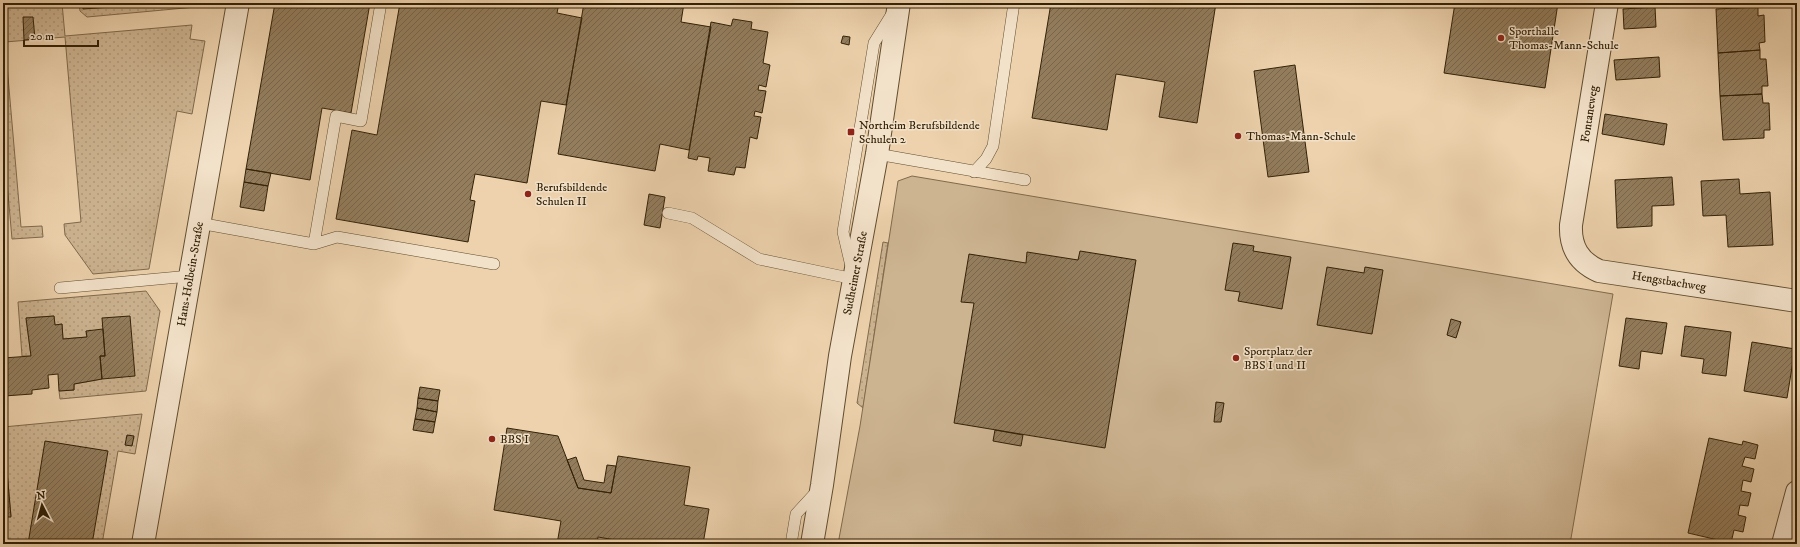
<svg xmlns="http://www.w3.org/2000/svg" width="1800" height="547" font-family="'IM FELL DW Pica',serif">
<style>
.grass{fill:url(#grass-dots);stroke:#806a4c}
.pitch{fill:#cdb491;stroke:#806a4c}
.building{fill:url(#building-hatch);stroke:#322107}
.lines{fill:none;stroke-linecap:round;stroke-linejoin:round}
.service-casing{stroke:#614d30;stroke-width:12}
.minor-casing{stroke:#614d30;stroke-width:24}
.service{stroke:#f3e2ca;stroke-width:11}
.minor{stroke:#f3e2ca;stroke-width:22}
.poi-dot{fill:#8f2418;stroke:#f3e2ca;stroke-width:1.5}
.labels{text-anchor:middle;stroke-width:3;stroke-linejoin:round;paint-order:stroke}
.poi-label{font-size:12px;fill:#322107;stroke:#f3e2ca;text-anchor:start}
.street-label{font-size:12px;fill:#322107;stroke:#f3e2ca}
</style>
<defs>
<pattern id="grass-dots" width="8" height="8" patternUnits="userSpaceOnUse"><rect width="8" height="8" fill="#cdb491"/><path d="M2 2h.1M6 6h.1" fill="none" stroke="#b09a7c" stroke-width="1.8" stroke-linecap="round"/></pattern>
<pattern id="building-hatch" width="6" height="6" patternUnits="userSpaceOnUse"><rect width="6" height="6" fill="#937d5d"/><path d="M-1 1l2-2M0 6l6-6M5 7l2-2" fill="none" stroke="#79664b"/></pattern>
</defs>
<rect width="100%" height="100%" fill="#edd2ad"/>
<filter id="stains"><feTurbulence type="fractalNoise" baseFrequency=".005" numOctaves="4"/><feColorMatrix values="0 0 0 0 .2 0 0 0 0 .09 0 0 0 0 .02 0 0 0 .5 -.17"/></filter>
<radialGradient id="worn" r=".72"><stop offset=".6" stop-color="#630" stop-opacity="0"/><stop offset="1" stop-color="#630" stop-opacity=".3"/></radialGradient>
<!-- grass -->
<path class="grass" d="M3,3H62L65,36L192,25L190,39L205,41L192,114L177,111L149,269L93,274L65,235L64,224L81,222L65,37L5,42L21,227L42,226L43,237L12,239L3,137Z
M79,3H196V7L87,17L80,11Z
M883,242L888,243L863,408L857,403Z
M146,291L160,311L146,391L60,399L59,391L74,390V384L102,379L100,356L86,331L87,337L63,339L62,324L55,325L54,316L26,318L31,356H22L18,302Z
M142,414L135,454L118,451L102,544H3V517L11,516L3,427Z"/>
<!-- pitch -->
<path class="pitch" d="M912,176L1613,294L1570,544H838L860,426L898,181Z"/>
<!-- building -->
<path class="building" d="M83,3H112V7L83,9Z
M138,3H154V4L139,5Z
M275,3H370L351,113L322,108L310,180L246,169Z
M400,3H559L557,13L582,18L566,105L541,101L527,183L475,174L470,200L475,201L468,242L336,219L352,130L377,135Z
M584,3H684L681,22L711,27L689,150L660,144L655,171L558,154Z
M1051,3H1216L1197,123L1159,117L1165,82L1116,74L1107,130L1032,118Z
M1455,3H1558L1545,88L1444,73Z
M1655,7L1656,27L1624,29L1623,9Z
M1758,7V16L1764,15L1765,42L1759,43L1760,50L1718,53L1716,9Z
M23,17H33L35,39L24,40Z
M733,19L752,22L751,29L768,32L763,63L770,65L766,87L759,85L758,90L766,91L762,113L755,111L754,116L761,117L757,139L750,137L745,168L736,167L734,175L708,171L710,158L698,156L697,160L688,158L711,22L731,26Z
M843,36L850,37L849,45L841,43Z
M1760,50V59H1766L1768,86H1762V94L1720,96L1718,53Z
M1659,57L1660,77L1616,80L1614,60Z
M1295,65L1309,172L1268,177L1254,71Z
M1762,94L1763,103H1769L1770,130H1764V138L1723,140L1720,96Z
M1605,114L1667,124L1664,145L1602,134Z
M246,169L271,173L268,186L244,182Z
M1672,177L1674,205L1652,206V226L1617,228L1615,180Z
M1739,179L1740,194L1770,192L1773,245L1728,247L1726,215L1703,216L1701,181Z
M244,182L268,186L264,211L240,207Z
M649,194L665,197L660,228L644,225Z
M1233,243L1254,246L1253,251L1291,257L1282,309L1238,301L1240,292L1225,290Z
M1080,251L1136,260L1105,448L954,423L974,303L961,302L969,254L1026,263L1027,252L1078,260Z
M1327,267L1364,273L1365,267L1383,270L1372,334L1317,325Z
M54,316L55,325L62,324L63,339L87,337L86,331L103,329L105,356H100L102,379L74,384V390L59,391L58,374L48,375L49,388L32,390V394L4,396L3,381H5L3,358L31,356L26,318Z
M130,316L135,376L102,379L100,356H105L102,318Z
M1626,318L1667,323L1662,354L1641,351L1639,369L1619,366Z
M1451,319L1461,322L1456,338L1447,335Z
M1685,326L1731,332L1726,376L1702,373L1704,359L1681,356Z
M1752,342L1795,349L1787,398L1744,391Z
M420,387L440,390L438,401L418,398Z
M418,398L438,401L437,412L417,408Z
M1216,402L1224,403L1221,422H1214Z
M417,408L437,412L435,422L415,419Z
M415,419L435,422L433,433L413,430Z
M507,428L558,436L578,488L611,493L618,456L690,467L684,505L709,509L703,544H620L621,541L598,537L597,544H557L561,521L494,510Z
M995,430L1023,435L1021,446L993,441Z
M127,435L134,436L132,446L125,445Z
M1709,438L1742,445L1743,441L1758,445L1755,459L1745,457L1742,466L1754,469L1751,482L1743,480L1741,491L1751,493L1748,506L1740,505L1738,515L1746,517L1743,532L1734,530L1731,543L1688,533Z
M45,441L108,451L92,544H28Z
M576,457L584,480L604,483L607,465L616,466L611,493L578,488L567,460Z
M3,460H6L11,517H3Z"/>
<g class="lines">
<defs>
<path id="service" d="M877,154L1025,180
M974,172L986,159L993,146L1014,3
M668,213L692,218L759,259L854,279L843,232L874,43L892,14
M199,223L314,244L337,237L494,264
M314,244L336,116L361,121L381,3
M60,288L190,276
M791,544L796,514L818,490"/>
<path id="minor" d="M1607,3L1571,225C1570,247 1579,262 1599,271L1797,301
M143,544L238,3
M812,544L822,485L840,356L877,154L899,3
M1783,544L1797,492"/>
</defs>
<!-- service casing -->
<use href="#service" class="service-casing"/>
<!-- minor casing -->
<use href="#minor" class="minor-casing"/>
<!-- service -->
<use href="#service" class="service"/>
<!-- minor -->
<use href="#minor" class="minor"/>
</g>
<!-- markers -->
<g class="poi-dot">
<circle cx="1501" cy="38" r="4"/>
<rect x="847" y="128" width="8" height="8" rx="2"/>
<circle cx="1238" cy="136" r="4"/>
<circle cx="528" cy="194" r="4"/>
<circle cx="1236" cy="358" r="4"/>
<circle cx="492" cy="439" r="4"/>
</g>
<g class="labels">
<!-- poi labels -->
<g class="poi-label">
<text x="1509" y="35">Sporthalle<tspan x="1509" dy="14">Thomas-Mann-Schule</tspan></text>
<text x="859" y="129">Northeim Berufsbildende<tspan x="859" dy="14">Schulen 2</tspan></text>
<text x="1246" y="140">Thomas-Mann-Schule</text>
<text x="536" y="191">Berufsbildende<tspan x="536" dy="14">Schulen II</tspan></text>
<text x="1244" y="355">Sportplatz der<tspan x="1244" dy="14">BBS I und II</tspan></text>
<text x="500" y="443">BBS I</text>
</g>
<!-- street labels -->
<g class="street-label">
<text transform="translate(1589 114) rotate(-81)" y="4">Fontaneweg</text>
<text transform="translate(855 273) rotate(-79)" y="4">Sudheimer Straße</text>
<text transform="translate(190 274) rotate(-80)" y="4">Hans-Holbein-Straße</text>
<text transform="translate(1669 281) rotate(9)" y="4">Hengstbachweg</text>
</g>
</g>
<!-- margin -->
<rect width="1800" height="547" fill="none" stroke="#edd2ad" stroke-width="16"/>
<rect x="4" y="4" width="1792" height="539" fill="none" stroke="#322107" stroke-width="2"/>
<rect x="8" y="8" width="1784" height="531" fill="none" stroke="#322107"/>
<!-- north arrow -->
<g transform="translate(42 505) rotate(354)" stroke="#f3e2ca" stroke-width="3" paint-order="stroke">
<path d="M0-3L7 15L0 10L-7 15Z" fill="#322107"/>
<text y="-6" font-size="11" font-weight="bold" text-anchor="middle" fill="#322107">N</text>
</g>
<!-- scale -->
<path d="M24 40v6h74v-6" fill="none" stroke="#322107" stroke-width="2"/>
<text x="30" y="40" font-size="12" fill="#322107" stroke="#f3e2ca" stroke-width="3" paint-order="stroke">20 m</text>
<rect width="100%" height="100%" filter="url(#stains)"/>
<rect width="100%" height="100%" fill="url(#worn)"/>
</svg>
